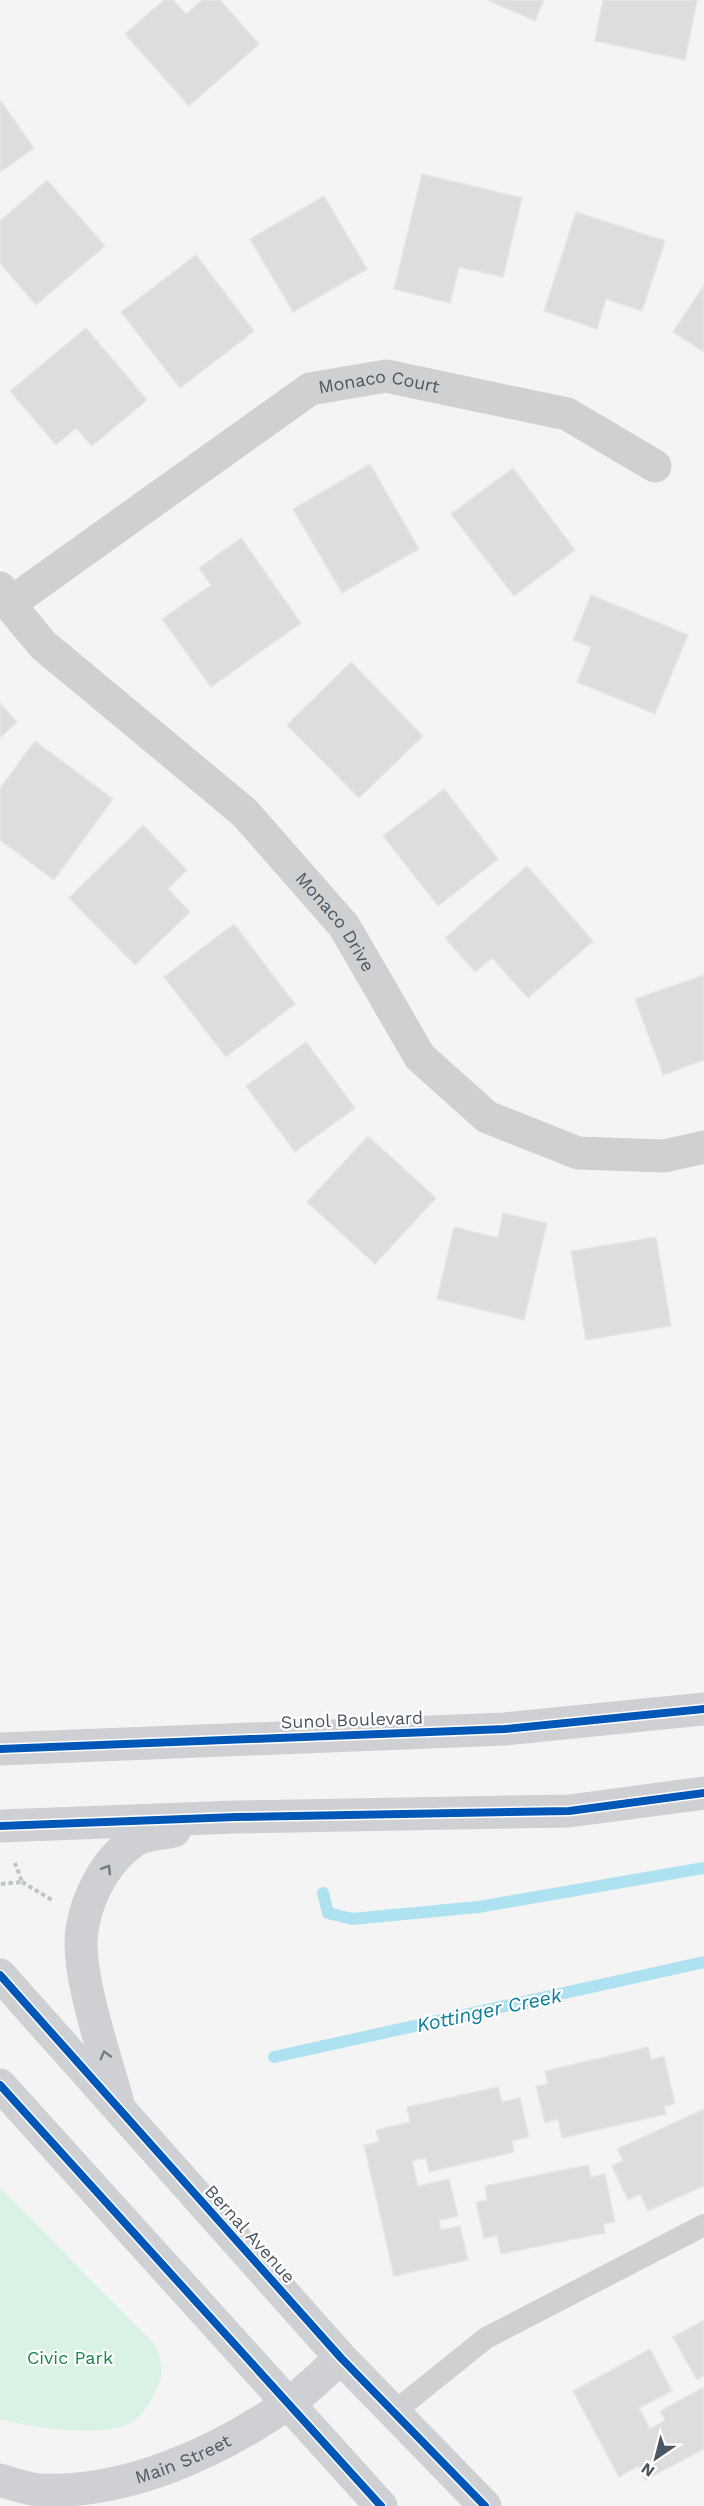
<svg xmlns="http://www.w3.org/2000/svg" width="704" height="2506" font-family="'Work Sans',sans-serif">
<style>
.green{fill:#d9f2e3}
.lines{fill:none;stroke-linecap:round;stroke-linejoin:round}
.stream{stroke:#aee2f0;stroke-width:12}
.building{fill:#ddddde;stroke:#e5e6e7;stroke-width:1.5}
.path{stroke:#bcc7c4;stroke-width:4;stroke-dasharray:4.5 3;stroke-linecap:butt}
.lane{stroke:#ced0d2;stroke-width:22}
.street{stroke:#ced0d2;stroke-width:33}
.secondary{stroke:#ced0d4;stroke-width:33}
.cycleway-casing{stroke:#fff;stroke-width:11}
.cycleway{stroke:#0057b8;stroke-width:8}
.oneway{stroke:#727b84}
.labels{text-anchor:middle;stroke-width:4.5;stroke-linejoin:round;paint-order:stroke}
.street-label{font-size:18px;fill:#4a5661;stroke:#fff}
.park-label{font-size:18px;fill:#17864f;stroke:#fff}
.water-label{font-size:20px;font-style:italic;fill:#0c7c9b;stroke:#fff}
</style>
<rect width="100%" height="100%" fill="#f4f4f4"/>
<!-- green -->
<path class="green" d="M0,2188L154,2344C164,2364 164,2376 153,2396C149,2405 138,2420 129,2424C98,2437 32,2428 0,2419Z"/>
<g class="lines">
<!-- stream -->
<path class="stream" d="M323,1893L328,1913L352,1919L478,1907L704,1868
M274,2057L704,1962"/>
</g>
<!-- building -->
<path class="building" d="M164,0H173L186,14L202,0H220L259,44L189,106L125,34Z
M488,0H544L535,21Z
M603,0H697L685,60L595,41Z
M0,100L34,148L0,172Z
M422,174L522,198L503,277L459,267L450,303L394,289Z
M47,180L105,246L36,305L0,263V221Z
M324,196L367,269L293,312L250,239Z
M576,212L665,241L642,311L606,299L597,329L544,311Z
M196,255L254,331L180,388L121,312Z
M704,285V352L673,332Z
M86,328L147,400L92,446L76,428L56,445L10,391Z
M370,464L419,549L342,593L293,509Z
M513,468L575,550L514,596L451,514Z
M241,538L301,623L211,687L162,619L211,585L199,568Z
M591,595L688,635L655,714L577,682L591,647L573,640Z
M351,662L423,736L359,798L287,725Z
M0,703L17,722L0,738Z
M35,741L113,799L54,880L0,840V788Z
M444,789L498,859L438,906L383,836Z
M143,825L187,870L168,889L190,912L135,965L69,898Z
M527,866L593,941L528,998L492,958L475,972L445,938Z
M234,924L295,1004L226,1057L164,977Z
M704,975V1060L663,1075L635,999Z
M306,1042L355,1108L295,1152L246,1086Z
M368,1136L436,1198L375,1264L307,1202Z
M503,1213L547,1223L524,1320L437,1299L454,1227L498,1238Z
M656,1237L671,1326L586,1340L571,1251Z
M648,2047L651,2060L664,2056L675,2104L664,2106L666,2114L562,2138L558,2119L545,2123L536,2086L548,2084L545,2071Z
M498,2087L502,2102L520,2098L529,2137L512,2141L514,2152L429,2172L426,2158L412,2161L418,2186L449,2179L458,2216L439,2220L441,2230L460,2226L468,2260L394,2276L364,2145L379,2142L376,2130L410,2122L407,2107Z
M704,2109V2186L648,2211L640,2194L628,2200L612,2166L623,2161L617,2149Z
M588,2165L591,2177L605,2174L615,2222L603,2224L605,2233L501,2254L497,2235L484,2239L476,2202L487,2200L485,2186Z
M704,2320V2376L697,2380L673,2337Z
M650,2349L672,2391L639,2408L650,2429L665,2420L660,2411L704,2387V2449L645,2480L638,2466L619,2477L573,2391Z"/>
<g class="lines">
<!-- path -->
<path class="path" d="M22,1882L52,1900
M1,1884L22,1882L15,1863"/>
<!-- lane -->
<path class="lane" d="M394,2412L486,2338L704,2225"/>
<!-- street -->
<g class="street">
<path id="s1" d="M0,588L9,604L43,645L245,813L344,926L420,1057L487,1117L578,1153L664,1156L704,1147"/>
<path id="s2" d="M9,604L310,389L386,376L567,414L655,466"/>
</g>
<!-- secondary -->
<g class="secondary">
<path d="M0,1749L505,1729L704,1709"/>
<path d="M0,1826L236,1817L569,1811L704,1793"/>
<path d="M0,1975L341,2358L485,2506"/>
<path d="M0,2085L381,2506"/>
<path d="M118,2104C107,2061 75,1972 82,1930C87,1896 106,1860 134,1841C144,1834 162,1834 174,1831"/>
<path id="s3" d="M0,2480C13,2484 27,2489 40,2490C126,2494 216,2453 286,2405C306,2392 323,2373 341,2358"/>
</g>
<defs>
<path id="cycleway" d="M0,1749L505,1729L704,1709
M0,1826L236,1817L569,1811L704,1793
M0,1975L341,2358L485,2506
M0,2085L381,2506"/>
</defs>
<!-- cycleway casing -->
<use href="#cycleway" class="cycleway-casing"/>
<!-- cycleway -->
<use href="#cycleway" class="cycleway"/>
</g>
<!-- one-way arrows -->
<defs><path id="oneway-chevron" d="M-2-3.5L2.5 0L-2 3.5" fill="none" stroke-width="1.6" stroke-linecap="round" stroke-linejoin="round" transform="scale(1.5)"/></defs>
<g class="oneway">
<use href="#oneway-chevron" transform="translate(107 1869) rotate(-58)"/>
<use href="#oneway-chevron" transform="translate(105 2055) rotate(-105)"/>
</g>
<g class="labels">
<!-- street labels -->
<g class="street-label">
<text dy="6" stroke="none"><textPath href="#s2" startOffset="440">Monaco Court</textPath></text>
<text dy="6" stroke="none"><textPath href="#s1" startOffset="476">Monaco Drive</textPath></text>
<text transform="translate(352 1720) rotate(-2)" y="6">Sunol Boulevard</text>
<text transform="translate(250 2234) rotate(48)" y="6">Bernal Avenue</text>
<text dy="6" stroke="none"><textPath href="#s3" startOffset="189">Main Street</textPath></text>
</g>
<!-- park labels -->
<g class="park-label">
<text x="70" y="2364">Civic Park</text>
</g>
<!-- water labels -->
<g class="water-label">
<text transform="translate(489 2010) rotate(-12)" y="7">Kottinger Creek</text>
</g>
</g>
<!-- north arrow -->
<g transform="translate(656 2458) rotate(215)" stroke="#ffffff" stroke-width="4.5" paint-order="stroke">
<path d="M0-4.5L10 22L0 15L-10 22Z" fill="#4a5661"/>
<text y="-9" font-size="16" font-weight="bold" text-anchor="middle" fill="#4a5661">N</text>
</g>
</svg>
